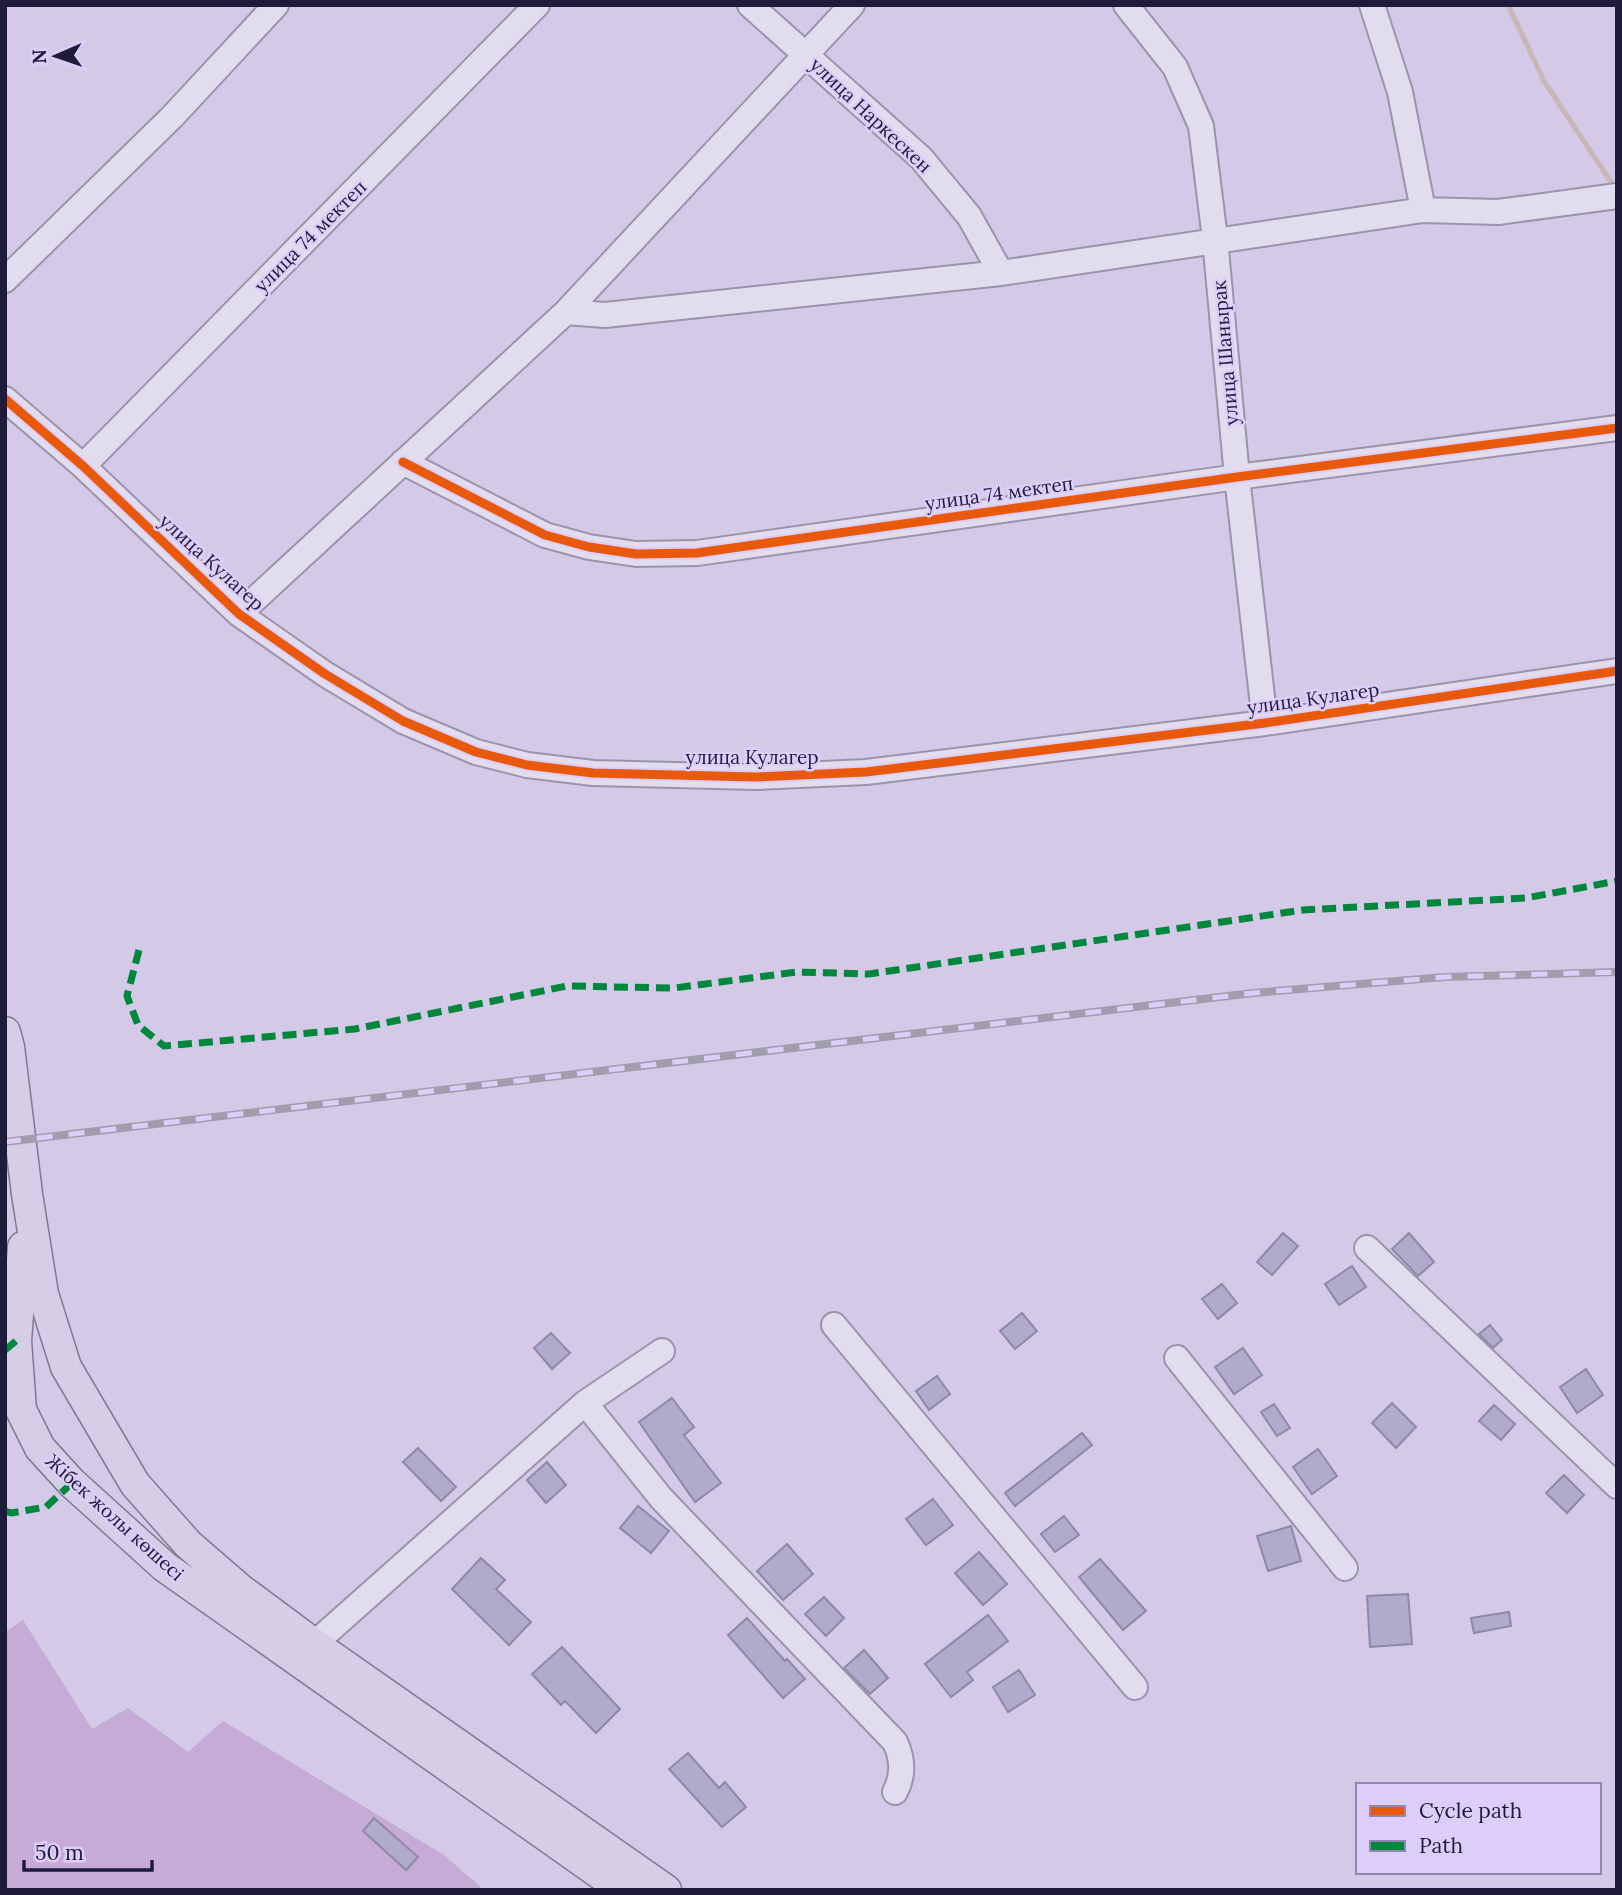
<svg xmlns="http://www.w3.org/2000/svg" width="1622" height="1895" font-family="Lora,serif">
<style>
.cemetery{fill:#c5abd5}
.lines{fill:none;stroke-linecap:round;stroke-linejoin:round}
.stream{stroke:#c9b6b7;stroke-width:5}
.building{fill:#b0aacc;stroke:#8e89a7;stroke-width:2}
.minor-casing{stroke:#9a94ab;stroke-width:28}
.major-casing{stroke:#807a91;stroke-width:33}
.minor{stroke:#e2ddee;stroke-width:24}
.major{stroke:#d6cde6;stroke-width:30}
.rail-casing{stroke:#a29dad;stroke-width:8}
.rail{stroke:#ddcef9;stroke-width:5;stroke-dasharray:16;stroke-linecap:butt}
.quiet{stroke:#00873e;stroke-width:7;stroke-dasharray:14 7;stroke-linecap:butt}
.cycleway-casing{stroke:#ddcef9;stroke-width:13}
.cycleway{stroke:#e8590c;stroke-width:9}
.labels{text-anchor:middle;stroke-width:5;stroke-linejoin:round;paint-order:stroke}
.street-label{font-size:19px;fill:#1f1b3b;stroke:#ddcef9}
</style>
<rect width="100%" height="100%" fill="#d4cae7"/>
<!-- cemetery -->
<path class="cemetery" d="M23,1620L92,1729L128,1708L188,1752L223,1721L444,1855L484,1890H5V1632Z"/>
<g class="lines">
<!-- stream -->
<path class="stream" d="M1508,5L1544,81L1615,188"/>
</g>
<!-- building -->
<path class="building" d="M1283,1233L1298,1246L1272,1275L1257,1262Z
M1409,1233L1434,1262L1418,1276L1392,1249Z
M1352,1266L1366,1287L1339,1305L1325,1284Z
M1222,1284L1237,1303L1218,1319L1202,1299Z
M1022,1313L1037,1331L1015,1349L1000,1331Z
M1490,1325L1502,1340L1493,1348L1479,1334Z
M551,1333L570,1353L552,1369L534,1348Z
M1243,1348L1262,1375L1234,1394L1215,1367Z
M1586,1369L1603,1395L1577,1413L1560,1387Z
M937,1376L950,1394L929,1410L916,1391Z
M672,1398L694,1427L684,1435L721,1483L695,1502L639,1422Z
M1392,1403L1416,1427L1396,1448L1372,1423Z
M1274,1404L1290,1428L1277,1436L1261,1412Z
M1494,1405L1515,1424L1501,1440L1479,1421Z
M1082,1433L1092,1445L1015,1506L1005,1493Z
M418,1448L456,1487L441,1501L403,1462Z
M1318,1449L1337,1476L1312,1494L1293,1467Z
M547,1462L566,1485L546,1503L527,1480Z
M1564,1475L1584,1495L1567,1513L1546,1493Z
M933,1499L953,1525L926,1545L906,1519Z
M638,1506L669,1531L651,1553L620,1528Z
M1064,1516L1079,1535L1055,1552L1041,1534Z
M1291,1526L1301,1561L1268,1571L1257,1536Z
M787,1544L813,1574L783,1600L757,1571Z
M979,1552L1007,1584L983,1605L955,1573Z
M481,1558L505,1580L496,1589L531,1622L509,1645L452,1589Z
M1100,1559L1146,1611L1123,1630L1079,1577Z
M1408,1594L1412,1644L1370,1647L1367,1596Z
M824,1597L844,1618L826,1636L805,1614Z
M1509,1612L1511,1626L1474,1633L1471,1618Z
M988,1615L1008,1641L967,1672L973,1680L951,1697L925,1664Z
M747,1618L785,1661L787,1659L805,1679L783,1698L728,1635Z
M562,1647L620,1709L596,1733L565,1701L561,1705L532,1674Z
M864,1650L888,1678L870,1694L844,1668Z
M1019,1670L1035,1695L1008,1712L993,1687Z
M688,1753L719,1788L725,1782L746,1807L722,1827L669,1769Z
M374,1818L418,1857L406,1870L363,1831Z"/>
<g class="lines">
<defs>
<path id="minor" d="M750,5L921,158L969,216L1001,273
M1126,5L1175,67L1201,126L1215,239L1237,477L1265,723
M1372,5L1400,92L1423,210
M5,280L172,117L276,5
M566,312L605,315L1001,273L1423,210L1498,212L1617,196
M5,399L83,466L239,614L325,674L403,721L476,752L527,765L593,773L756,777L866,772L1265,723L1617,671
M403,462L545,535L589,547L636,554L697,553L1237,477L1617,428
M83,466L537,5
M239,614L566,312L852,5
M1367,1248L1617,1486
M834,1325L1135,1687
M1177,1358L1345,1568
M585,1403L661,1498L895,1742C903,1759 904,1775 895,1792
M314,1644L585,1403L662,1351"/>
<path id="major" d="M5,1032L9,1047L27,1194L43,1294L66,1367L135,1484L188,1544L240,1589L314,1644L666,1890
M23,1247L16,1341L21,1410L40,1448L72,1483L165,1567L623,1890"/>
</defs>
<!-- minor casing -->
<use href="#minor" class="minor-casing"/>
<!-- major casing -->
<use href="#major" class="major-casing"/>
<!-- minor -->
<use href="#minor" class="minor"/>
<!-- major -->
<use href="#major" class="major"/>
<defs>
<path id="rail" d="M5,1142L1253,993L1445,977L1617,972"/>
</defs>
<!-- rail casing -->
<use href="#rail" class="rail-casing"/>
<!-- rail -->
<use href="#rail" class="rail"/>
<!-- quiet -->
<path class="quiet" d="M139,950L127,996L138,1025L164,1046L355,1029L567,986L674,988L797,972L869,974L1303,910L1526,898L1617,881
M5,1350L16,1341
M5,1511L11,1513L46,1507L72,1483"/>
<defs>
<path id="cycleway" d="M5,399L83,466L239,614L325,674L403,721L476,752L527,765L593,773L756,777L866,772L1265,723L1617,671
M403,462L545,535L589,547L636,554L697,553L1237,477L1617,428"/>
</defs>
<!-- cycleway casing -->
<use href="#cycleway" class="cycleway-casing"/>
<!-- cycleway -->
<use href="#cycleway" class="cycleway"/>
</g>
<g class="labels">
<!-- street labels -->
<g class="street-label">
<text transform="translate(871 115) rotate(43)" y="7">улица Наркескен</text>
<text transform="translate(310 236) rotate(-45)" y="7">улица 74 мектеп</text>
<text transform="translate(1225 353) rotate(-95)" y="7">улица Шанырак</text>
<text transform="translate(999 493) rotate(-8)" y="7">улица 74 мектеп</text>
<text transform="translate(212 562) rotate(42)" y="7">улица Кулагер</text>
<text transform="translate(1313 698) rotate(-8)" y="7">улица Кулагер</text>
<text x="752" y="764">улица Кулагер</text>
<text transform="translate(115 1517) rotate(42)" y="7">Жібек жолы көшесі</text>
</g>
</g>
<!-- border -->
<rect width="1622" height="1895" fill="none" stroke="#1f1b3b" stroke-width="14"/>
<!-- legend -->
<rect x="1356" y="1783" width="245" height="91" fill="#ddcef9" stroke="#9186ad" stroke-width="2"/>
<rect x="1370" y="1806" width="35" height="10" fill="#e8590c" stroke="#9186ad" stroke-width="2"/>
<text x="1419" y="1818" font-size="21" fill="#1f1b3b">Cycle path</text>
<rect x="1370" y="1841" width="35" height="10" fill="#00873e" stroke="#9186ad" stroke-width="2"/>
<text x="1419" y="1853" font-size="21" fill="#1f1b3b">Path</text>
<!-- north arrow -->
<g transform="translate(56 56) rotate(268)" stroke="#ddcef9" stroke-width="5" paint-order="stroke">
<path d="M0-5L12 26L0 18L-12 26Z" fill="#1f1b3b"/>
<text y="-10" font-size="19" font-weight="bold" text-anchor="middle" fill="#1f1b3b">N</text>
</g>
<!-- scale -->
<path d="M24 1860v10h128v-10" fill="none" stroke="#1f1b3b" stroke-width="3.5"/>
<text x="35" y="1860" font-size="21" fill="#1f1b3b" stroke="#ddcef9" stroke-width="5" paint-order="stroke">50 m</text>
</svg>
